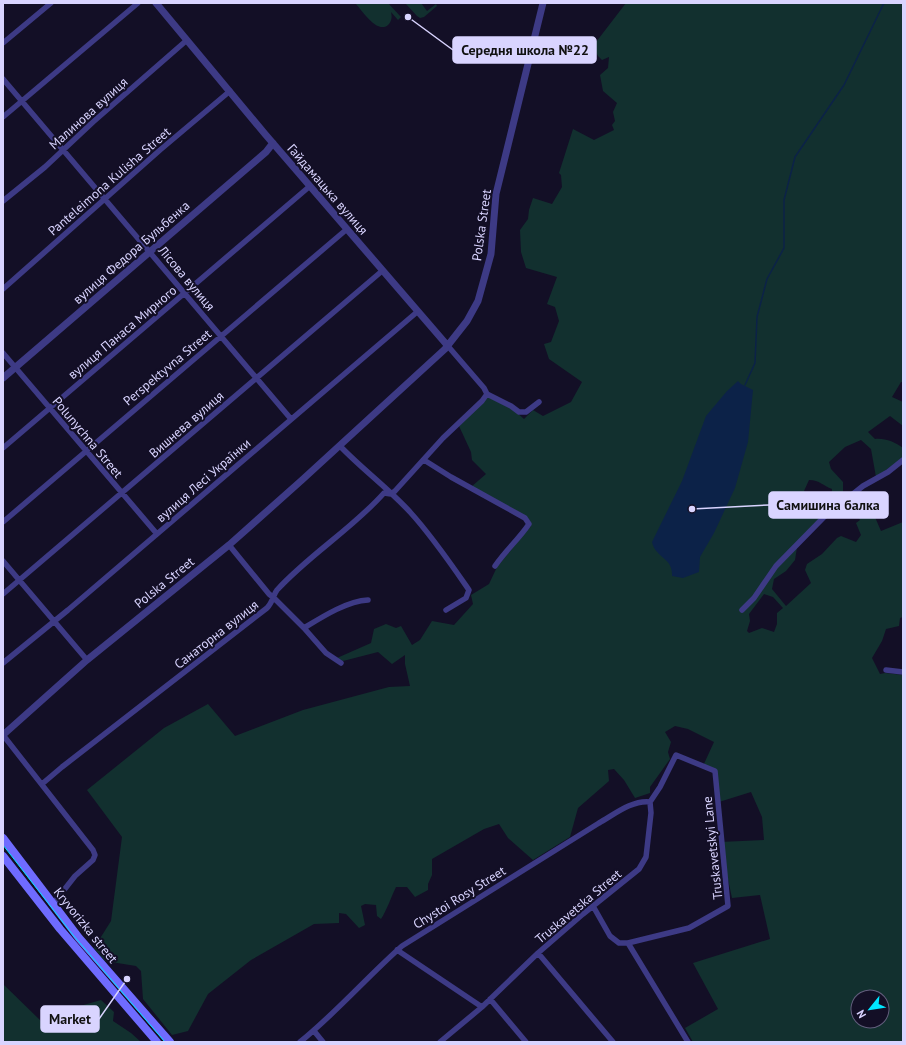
<svg xmlns="http://www.w3.org/2000/svg" width="906" height="1045" font-family="'PT Sans',sans-serif">
<style>
.green{fill:#12302f;fill-rule:evenodd}
.water{fill:#0c2248}
.lines{fill:none;stroke-linecap:round;stroke-linejoin:round}
.stream{stroke:#0c2248;stroke-width:1.5}
.minor{stroke:#3d3a85;stroke-width:5.5}
.tertiary{stroke:#3d3a85;stroke-width:7}
.secondary{stroke:#6f6bff;stroke-width:8}
.tram{stroke:#00e5ff;stroke-width:1}
.labels{text-anchor:middle;stroke-width:4;stroke-linejoin:round;paint-order:stroke}
.street-label{font-size:13px;fill:#d9d4ff;stroke:#130f26}
.leader{fill:none;stroke:#d9d4ff;stroke-width:1.5}
.callout-dot{fill:#d9d4ff;stroke:#130f26;stroke-width:1.5}
.callout{fill:#d9d4ff;stroke:#d9d4ff;stroke-width:1.5}
.callout-label{font-size:14px;text-anchor:middle;font-weight:bold;fill:#111}
</style>
<rect width="100%" height="100%" fill="#130f26"/>
<!-- green -->
<path class="green" d="M355,3H388L401,17L398,20L391,12C392,16 392,20 389,24C378,36 362,10 355,3Z
M405,3H421L427,11L436,4L437,6L424,17L420,18L417,16Z
M626,3H903V382H901L892,397L903,402V426L890,416L868,432L875,439C885,438 895,442 903,448V458L876,477L871,449L861,440L845,447L829,462L831,469L843,482V494L849,495L798,541L795,560L786,571L774,579L772,589L786,606L811,583L805,570L807,564L822,554L837,538L841,536L856,542L861,535L856,523L860,520L852,505L865,494L881,531L903,522V617L900,618L899,626L886,629L882,641L872,658L880,674L885,673L903,675V1042H693L685,1028L718,1009L693,963L770,939L760,895L732,898L720,842L764,840L762,817L751,792L719,802L715,771L703,766L714,742L688,729L675,726L665,732L671,742L668,752L670,759L650,787V793L635,798L624,780L614,769L608,770L609,781L578,808L570,837L533,860L508,838L499,824L484,829L432,859V875L428,884V890L415,897L407,887H396C391,897 387,910 381,919L377,916L376,905L365,904L361,906L365,925L359,928L346,914L339,913V923L314,924L251,960L208,994L188,1031L172,1035L143,999L141,971L136,966L105,961L94,948L111,921L122,837L87,790L164,728L208,704L235,736L303,710L389,687L410,686L405,664V655L392,664L378,652L343,661L337,658L371,643L374,629L386,624L396,628L401,626L412,645L420,640L432,621L454,625L473,604L471,595L489,584L497,567L531,526L530,521L526,516L471,487L486,474L472,460L471,452L459,426L488,397L513,409L524,419L533,410L543,416L571,402L582,382L549,359L544,344L551,342L559,321L555,307L547,304L557,277L526,268L521,252L520,230L528,219L529,210L533,198L552,204L562,187L561,175L559,173L573,129L594,140L614,130L612,125L615,121L613,112L617,103L603,91L600,75L608,68L609,57L602,60L598,56L593,46ZM809,480C820,480 823,486 832,489V493L812,507L805,503L809,496L804,491ZM764,594L773,597L783,608L777,613V624L774,632L762,628L749,633L747,631L750,621L749,614ZM858,997H882V1021H858Z
M3,984L42,1022L59,1012L101,1000L114,1012L113,1021L131,1033L141,1042H3Z"/>
<!-- water -->
<path class="water" d="M738,381L741,384L753,390L748,442L735,488L714,533L700,557L699,572L683,578L672,576C673,557 656,559 652,542L682,481L706,416L727,391Z"/>
<g class="lines">
<!-- stream -->
<path class="stream" d="M745,385L755,363L757,317L767,279L784,248V200L795,157L844,85L884,3"/>
<!-- minor -->
<path class="minor" d="M3,43L51,3
M3,79L291,419
M3,117L138,3
M3,201L45,167L93,122L187,40
M3,289L160,150L230,91
M3,353L157,534
M487,394L511,406L519,412H526L539,402
M340,446C362,469 388,488 410,512C432,536 451,564 469,590L466,598L446,610
M3,448L310,186
M424,460L451,477L525,518L529,524C519,539 505,551 495,566
M3,522L347,229
M229,545L269,594L274,598L304,628C322,617 347,601 368,600
M3,561L87,660
M3,594L382,271
M742,610L754,598L776,566L824,517L863,486L888,472L903,460
M304,628L326,653L341,663
M3,663L68,610L417,312
M886,670L903,672
M3,735L93,850L95,855L93,860L75,876L53,904
M42,784L62,767L267,608C273,602 273,595 277,590C310,554 352,529 384,493L391,494L395,491L443,438L482,401L487,394L484,388L447,345
M628,943L688,1042
M397,950L482,1007
M538,953L613,1042
M490,999L526,1042
M314,1031L323,1042
M300,1042C336,1013 367,977 402,946L599,823C615,814 632,800 650,802
M440,1042L482,1007L538,953L583,914L593,906L639,869L646,857L651,813L650,802L660,787L676,755L715,771L728,906L689,928L628,943H619L610,936L593,906"/>
<!-- tertiary -->
<path class="tertiary" d="M156,3L265,134L447,345
M3,378L266,152L273,143
M3,735L87,660L229,545L302,480L445,349L467,321L478,301L491,254L496,194L543,3"/>
<!-- secondary -->
<path class="secondary" d="M3,838L79,938L170,1042
M3,856L60,929L157,1042"/>
<!-- tram -->
<path class="tram" d="M3,845L73,935L165,1042"/>
</g>
<g class="labels">
<!-- street labels -->
<g class="street-label">
<text transform="translate(88 113) rotate(-42)" y="5">Малинова вулиця</text>
<text transform="translate(109 181) rotate(-41)" y="5">Panteleimona Kulisha Street</text>
<text transform="translate(328 189) rotate(49)" y="5">Гайдамацька вулиця</text>
<text transform="translate(481 225) rotate(-82)" y="5">Polska Street</text>
<text transform="translate(131 252) rotate(-41)" y="5">вулиця Федора Бульбенка</text>
<text transform="translate(187 278) rotate(50)" y="5">Лісова вулиця</text>
<text transform="translate(122 332) rotate(-40)" y="5">вулиця Панаса Мирного</text>
<text transform="translate(167 367) rotate(-40)" y="5">Perspektyvna Street</text>
<text transform="translate(186 424) rotate(-41)" y="5">Вишнева вулиця</text>
<text transform="translate(88 437) rotate(50)" y="5">Polunychna Street</text>
<text transform="translate(203 480) rotate(-41)" y="5">вулиця Лесі Українки</text>
<text transform="translate(164 582) rotate(-39)" y="5">Polska Street</text>
<text transform="translate(216 634) rotate(-38)" y="5">Санаторна вулиця</text>
<text transform="translate(712 848) rotate(-96)" y="5">Truskavetskyi Lane</text>
<text transform="translate(459 897) rotate(-32)" y="5">Chystoi Rosy Street</text>
<text transform="translate(578 906) rotate(-40)" y="5">Truskavetska Street</text>
<text transform="translate(86 925) rotate(51)" y="5">Kryvorizka street</text>
</g>
</g>
<!-- callouts -->
<path class="leader" d="M408 17L453 50M692 509L769 505M127 979L99 1019"/>
<g class="callout-dot">
<circle cx="408" cy="17" r="4"/>
<circle cx="692" cy="509" r="4"/>
<circle cx="127" cy="979" r="4"/>
</g>
<g class="callout">
<rect x="453" y="37" width="143" height="26" rx="4"/>
<rect x="769" y="492" width="119" height="26" rx="4"/>
<rect x="41" y="1006" width="58" height="26" rx="4"/>
</g>
<g class="callout-label">
<text x="525" y="55">Середня школа №22</text>
<text x="828" y="510">Самишина балка</text>
<text x="70" y="1024">Market</text>
</g>
<!-- border -->
<rect width="906" height="1045" fill="none" stroke="#d9d4ff" stroke-width="8"/>
<!-- north arrow -->
<g transform="translate(870 1009) rotate(240)"><circle r="19" fill="#130f26" stroke="#625e7d"/>
<path d="M0-3L7 15L0 10L-7 15Z" fill="#00e5ff"/>
<text y="-6" font-size="11" font-weight="bold" text-anchor="middle" fill="#d9d4ff">N</text>
</g>
</svg>
